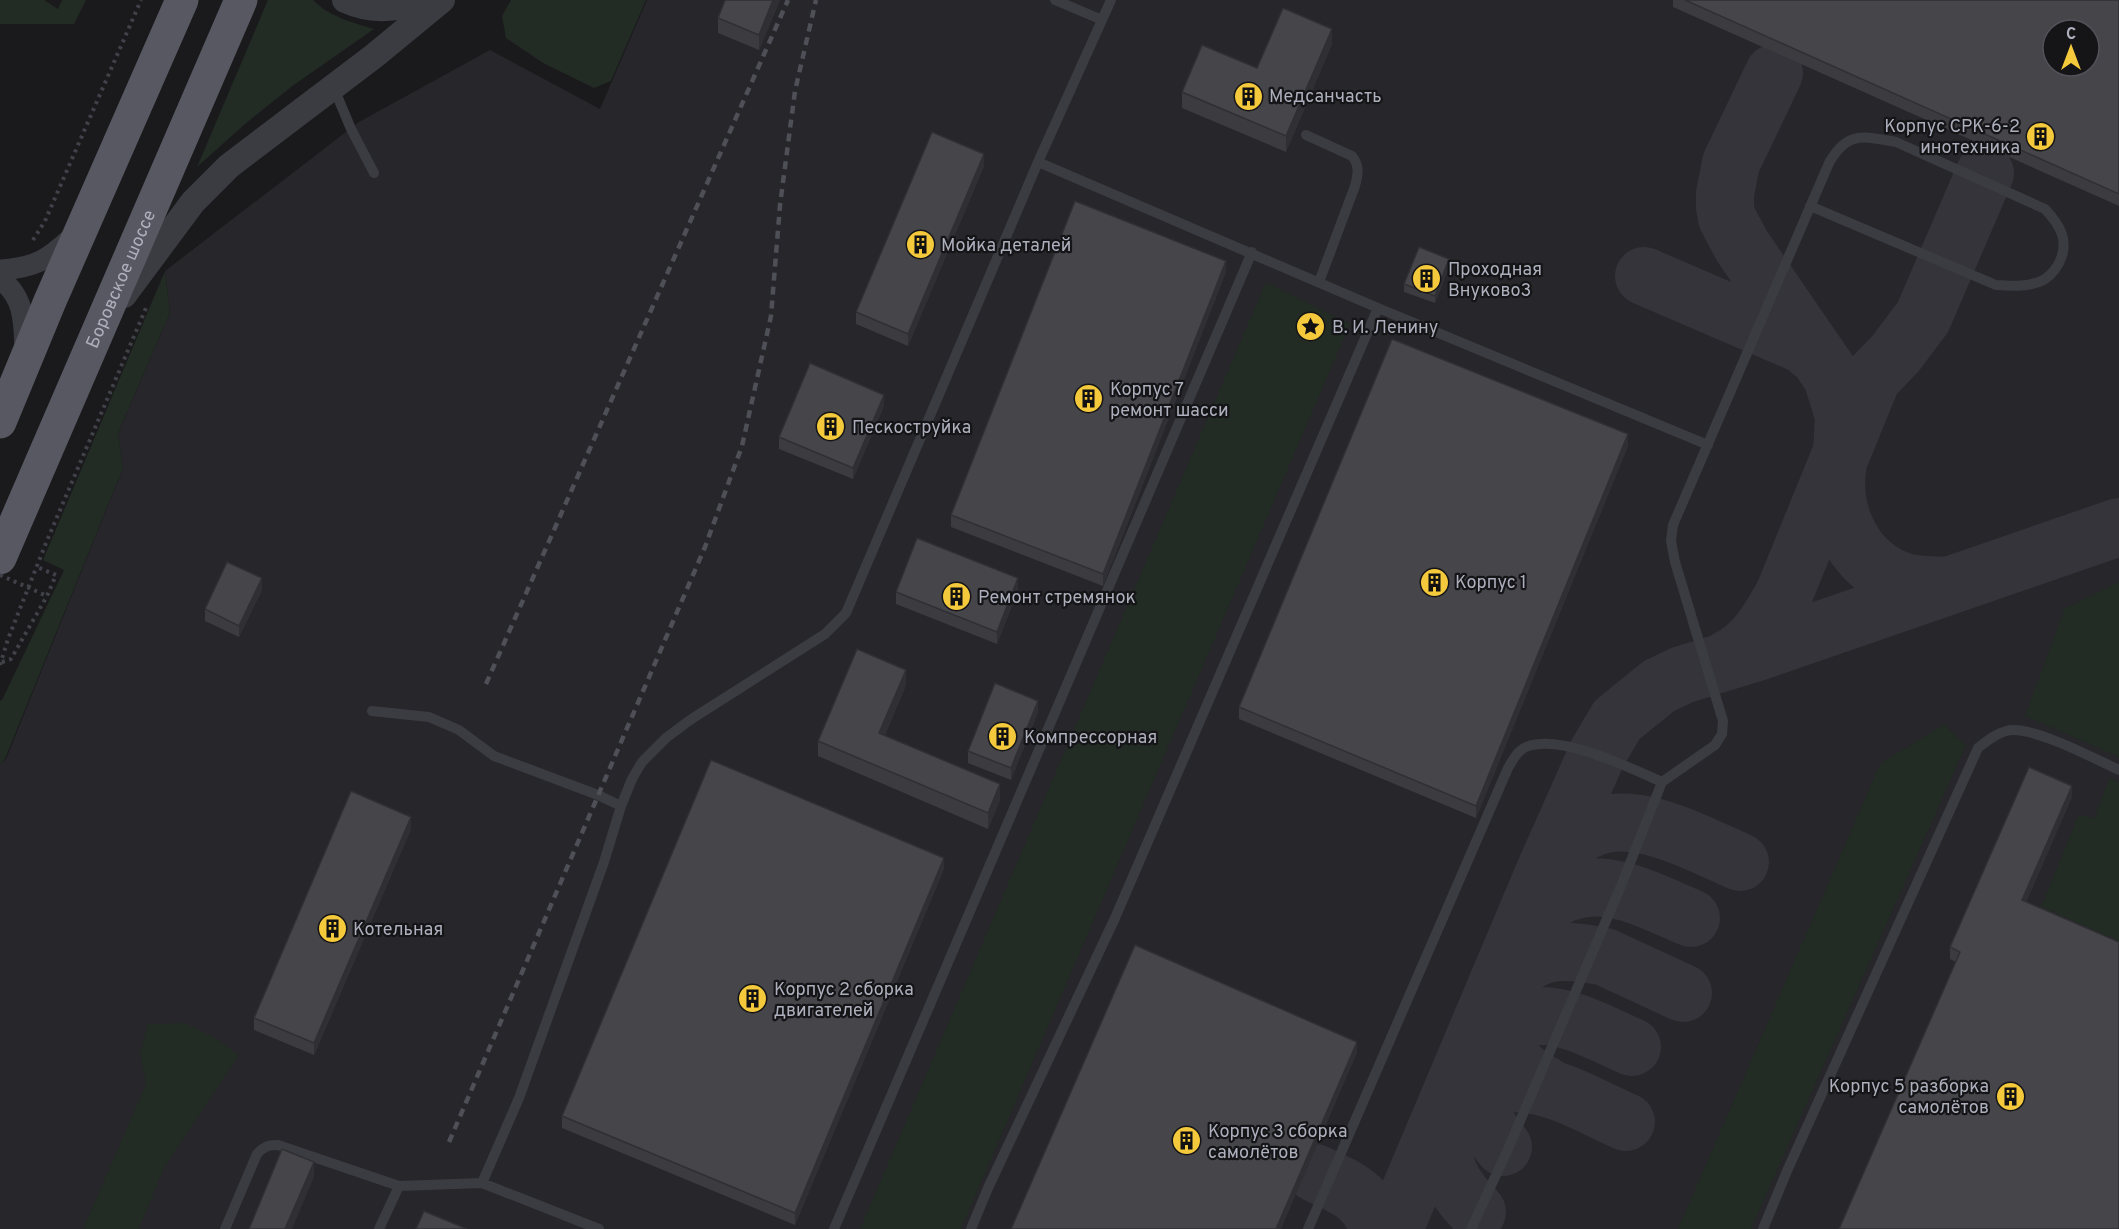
<svg xmlns="http://www.w3.org/2000/svg" width="2119" height="1229" font-family="Overpass,sans-serif">
<style>
.built{fill:#27262a;fill-rule:evenodd}
.green{fill:#222b24}
.lines{fill:none;stroke-linecap:round;stroke-linejoin:round}
.taxiway{stroke:#34343a;stroke-width:58}
.path{stroke:#414249;stroke-width:4;stroke-dasharray:3 4.5;stroke-linecap:butt}
.service{stroke:#3b3c42;stroke-width:10}
.minor{stroke:#3b3c42;stroke-width:21}
.tertiary{stroke:#3b3c42;stroke-width:26}
.primary{stroke:#575861;stroke-width:33}
.rail{stroke:#4e4f57;stroke-width:4.5;stroke-dasharray:8 6;stroke-linecap:butt}
.path-bridge{stroke:#414249;stroke-width:4;stroke-dasharray:3 4.5;stroke-linecap:butt}
.wall{fill:#3b3b40}
.shaded-wall{fill:#303034}
.building{fill:#45454a;stroke:#303034;stroke-width:1.5;fill-rule:evenodd}
.labels{text-anchor:middle;stroke-width:4.5;stroke-linejoin:round;paint-order:stroke}
.poi-label{font-size:18px;fill:#adb0bc;stroke:#151518;text-anchor:start}
.street-label{font-size:18px;fill:#adb0bc;stroke:#151518}
</style>
<rect width="100%" height="100%" fill="#1a1a1d"/>
<!-- built -->
<path class="built" d="M647,0H2119V1229H0V764L6,759L123,468L118,433L170,313L165,271L359,122L490,50L600,109ZM2053,30H2089V66H2053Z"/>
<!-- green -->
<path class="green" d="M0,0H44L58,9L62,0H86L74,24H0Z
M268,0H313C330,17 351,22 374,29L291,87L245,124L197,167Z
M511,0H646L611,81L594,88L543,63L506,38L502,16Z
M165,271L170,313L118,433L123,468L5,759L0,764V701L2,700L64,570L43,560Z
M1266,282L1350,324L961,1229H860Z
M2119,582V757L2025,716L2065,608Z
M1944,724L1966,745L1751,1229H1678L1880,764Z
M2109,778L2119,782V941L2041,907L2079,814L2094,819Z
M185,1023L215,1038L239,1055L163,1170L139,1229H83L146,1084L140,1052L148,1024Z"/>
<g class="lines">
<!-- taxiway -->
<path class="taxiway" d="M1774,73L1731,163L1725,194V207L1727,218L1742,246L1832,377L1844,416L1842,451
M1644,276L1804,345L1813,353
M1838,463C1830,509 1850,560 1896,579C1912,586 1929,585 1947,586
M1728,659C1756,645 1769,620 1784,594L1872,378L1896,353L1923,317L1985,173
M1548,868C1598,787 1674,833 1740,862
M1520,932C1527,924 1533,914 1541,907C1592,867 1640,897 1691,918
M1548,1087C1540,1082 1531,1077 1524,1071C1499,1052 1496,1016 1496,987C1535,951 1553,946 1605,957L1683,993
M1503,1147C1476,1112 1470,1100 1468,1055C1529,993 1563,1016 1632,1047
M1315,1173C1345,1187 1367,1194 1379,1229
M1477,1212C1448,1182 1442,1165 1440,1123C1446,1116 1452,1108 1459,1103C1517,1060 1570,1097 1626,1122
M1394,1229L1545,871L1597,754L1617,720L1659,686L1682,675L1757,652L2119,527"/>
<!-- path -->
<path class="path" d="M33,240L45,221L141,0
M2,662L11,659L47,596L56,575L37,567
M0,665L8,639L46,543L146,308"/>
<!-- service -->
<path class="service" d="M1055,0L1102,20
M333,86L351,129L374,173
M1306,135L1352,156C1360,166 1358,174 1355,186L1319,282
M1038,162L1111,0
M372,711L429,717L459,730L494,756L598,795L621,806
M482,1183L519,1098L604,862L621,806L632,779L642,762L666,738L690,720L825,634L846,613L1038,162L1378,308L1708,445
M225,1229L257,1154C263,1147 268,1145 278,1145L399,1186
M379,1229L399,1186L482,1183L599,1229
M834,1229L1252,252
M971,1229L988,1188L1115,918L1378,308
M1308,1229L1508,768C1513,760 1517,751 1526,747C1560,733 1630,768 1662,782
M1471,1229L1508,1149L1621,886L1662,782L1715,745L1722,734L1723,721L1675,562L1671,541L1673,525C1725,405 1777,284 1829,163C1847,131 1863,136 1896,142L2045,209C2060,225 2070,241 2059,263C2054,272 2048,279 2039,282C2025,287 2010,286 1996,285L1810,206
M1763,1229L1787,1171L1978,748C1987,741 1995,734 2006,731C2030,724 2095,759 2119,770"/>
<!-- minor -->
<path class="minor" d="M0,270C35,268 49,259 73,236
M0,279C25,297 24,323 25,351"/>
<!-- tertiary -->
<path class="tertiary" d="M345,0C367,10 395,12 416,0
M124,295L193,202L229,166L374,56L442,0"/>
<!-- primary -->
<g class="primary">
<path d="M0,422L50,301L182,0"/>
<path id="s1" d="M0,558L241,0"/>
</g>
<!-- rail -->
<path class="rail" d="M486,684L788,0
M449,1142L705,547L742,446L771,316L780,205L795,91L816,0"/>
<!-- path-bridge -->
<path class="path-bridge" d="M0,575L47,596"/>
</g>
<!-- wall -->
<path class="wall" d="M725,0H780L759,50L718,33V18Z
M1673,0H2119V206L1673,7Z
M1332,44L1286,152L1182,108V92Z
M984,166L908,346L856,324V312Z
M1449,267L1435,303L1404,292V284Z
M1226,272L1103,586L951,527V515Z
M884,406L853,479L779,449V437Z
M1628,446L1476,818L1239,719V707Z
M262,590L239,637L205,621V609Z
M1018,590L997,644L896,604V592Z
M906,685L885,735L1000,800L988,829L818,756V741Z
M1038,712L1011,780L968,763V751Z
M2072,797L2026,902L1956,962L1950,959V947Z
M411,829L314,1055L254,1030V1018Z
M944,869L795,1225L562,1128V1116Z"/>
<!-- shaded-wall -->
<path class="shaded-wall" d="M773,0H780L759,50V35Z
M1332,29V44L1286,152V136Z
M984,154V166L908,346V334Z
M1449,259V267L1435,303V296Z
M1226,261V272L1103,586V574Z
M884,395V406L853,479V468Z
M1628,434V446L1476,818V806Z
M262,578V590L239,637V626Z
M1018,578V590L997,644V632Z
M906,670V685L879,748V733Z
M1038,701V712L1011,780V768Z
M1000,784V800L988,829V813Z
M2072,786V797L2022,912V900Z
M411,817V829L314,1055V1043Z
M944,858V869L795,1225V1213Z
M1357,1042V1053L1281,1229H1276Z
M314,1162V1177L292,1229H285Z"/>
<!-- building -->
<path class="building" d="M725,0H773L759,35L718,18Z
M1685,0H2119V194ZM2053,30H2089V66H2053Z
M1283,8L1332,29L1286,136L1182,92L1202,45L1257,68Z
M932,132L984,154L908,334L856,312Z
M1075,201L1226,261L1103,574L951,515Z
M1419,247L1449,259L1435,296L1404,284Z
M1392,339L1628,434L1476,806L1239,707Z
M810,363L884,395L853,468L779,437Z
M917,538L1018,578L997,632L896,592Z
M227,562L262,578L239,626L205,609Z
M857,649L906,670L879,733L1000,784L988,813L818,741Z
M995,683L1038,701L1011,768L968,751Z
M711,760L944,858L795,1213L562,1116Z
M2029,767L2072,786L2022,900L2119,942V1229H1839L1960,952L1950,947Z
M351,791L411,817L314,1043L254,1018Z
M1135,945L1357,1042L1276,1229H1011Z
M282,1149L314,1162L285,1229H249Z
M424,1211L467,1229H416Z"/>
<!-- icons -->
<defs>
<symbol id="building-disc" viewBox="-11 -11 22 22"><circle r="9.5" fill="#f4c93b" stroke="#151518"/><path d="M-4-6H4V6H1V3H-1V6H-4ZM-2.5-4.3h1.7v1.8h-1.7ZM.8-4.3h1.7v1.8H.8ZM-2.5-1h1.7V.8h-1.7ZM.8-1h1.7V.8H.8Z" fill="#111"/></symbol>
<symbol id="sight-disc" viewBox="-11 -11 22 22"><circle r="9.5" fill="#f4c93b" stroke="#151518"/><path d="M0-6L1.8-2.2L6-1.7L2.9 1.2L3.7 5.4L0 3.3L-3.7 5.4L-2.9 1.2L-6-1.7L-1.8-2.2Z" fill="#111"/></symbol>
</defs>
<g fill-rule="evenodd">
<use href="#building-disc" x="1232" y="80" width="33" height="33"/>
<use href="#building-disc" x="2024" y="120" width="33" height="33"/>
<use href="#building-disc" x="904" y="228" width="33" height="33"/>
<use href="#building-disc" x="1410" y="262" width="33" height="33"/>
<use href="#sight-disc" x="1294" y="310" width="33" height="33"/>
<use href="#building-disc" x="1072" y="382" width="33" height="33"/>
<use href="#building-disc" x="814" y="410" width="33" height="33"/>
<use href="#building-disc" x="1418" y="566" width="33" height="33"/>
<use href="#building-disc" x="940" y="580" width="33" height="33"/>
<use href="#building-disc" x="986" y="720" width="33" height="33"/>
<use href="#building-disc" x="316" y="912" width="33" height="33"/>
<use href="#building-disc" x="736" y="982" width="33" height="33"/>
<use href="#building-disc" x="1994" y="1080" width="33" height="33"/>
<use href="#building-disc" x="1170" y="1124" width="33" height="33"/>
</g>
<g class="labels">
<!-- poi labels -->
<g class="poi-label">
<text x="1269" y="102">Медсанчасть</text>
<text x="2020" y="132" text-anchor="end">Корпус СРК-6-2<tspan x="2020" dy="21">инотехника</tspan></text>
<text x="941" y="251">Мойка деталей</text>
<text x="1448" y="275">Проходная<tspan x="1448" dy="21">Внуково3</tspan></text>
<text x="1332" y="333">В. И. Ленину</text>
<text x="1110" y="395">Корпус 7<tspan x="1110" dy="21">ремонт шасси</tspan></text>
<text x="852" y="433">Пескоструйка</text>
<text x="1455" y="588">Корпус 1</text>
<text x="978" y="603">Ремонт стремянок</text>
<text x="1024" y="743">Компрессорная</text>
<text x="353" y="935">Котельная</text>
<text x="774" y="995">Корпус 2 сборка<tspan x="774" dy="21">двигателей</tspan></text>
<text x="1989" y="1092" text-anchor="end">Корпус 5 разборка<tspan x="1989" dy="21">самолётов</tspan></text>
<text x="1208" y="1137">Корпус 3 сборка<tspan x="1208" dy="21">самолётов</tspan></text>
</g>
<!-- street labels -->
<g class="street-label">
<text dy="6" stroke="none"><textPath href="#s1" startOffset="304">Боровское шоссе</textPath></text>
</g>
</g>
<!-- north arrow -->
<g transform="translate(2071 48)"><circle r="28" fill="#151518" stroke="#52535a" stroke-width="1.5"/>
<path d="M0-4.5L10 22L0 15L-10 22Z" fill="#f4c93b"/>
<text y="-9" font-size="16" font-weight="bold" text-anchor="middle" fill="#adb0bc">С</text>
</g>
</svg>
